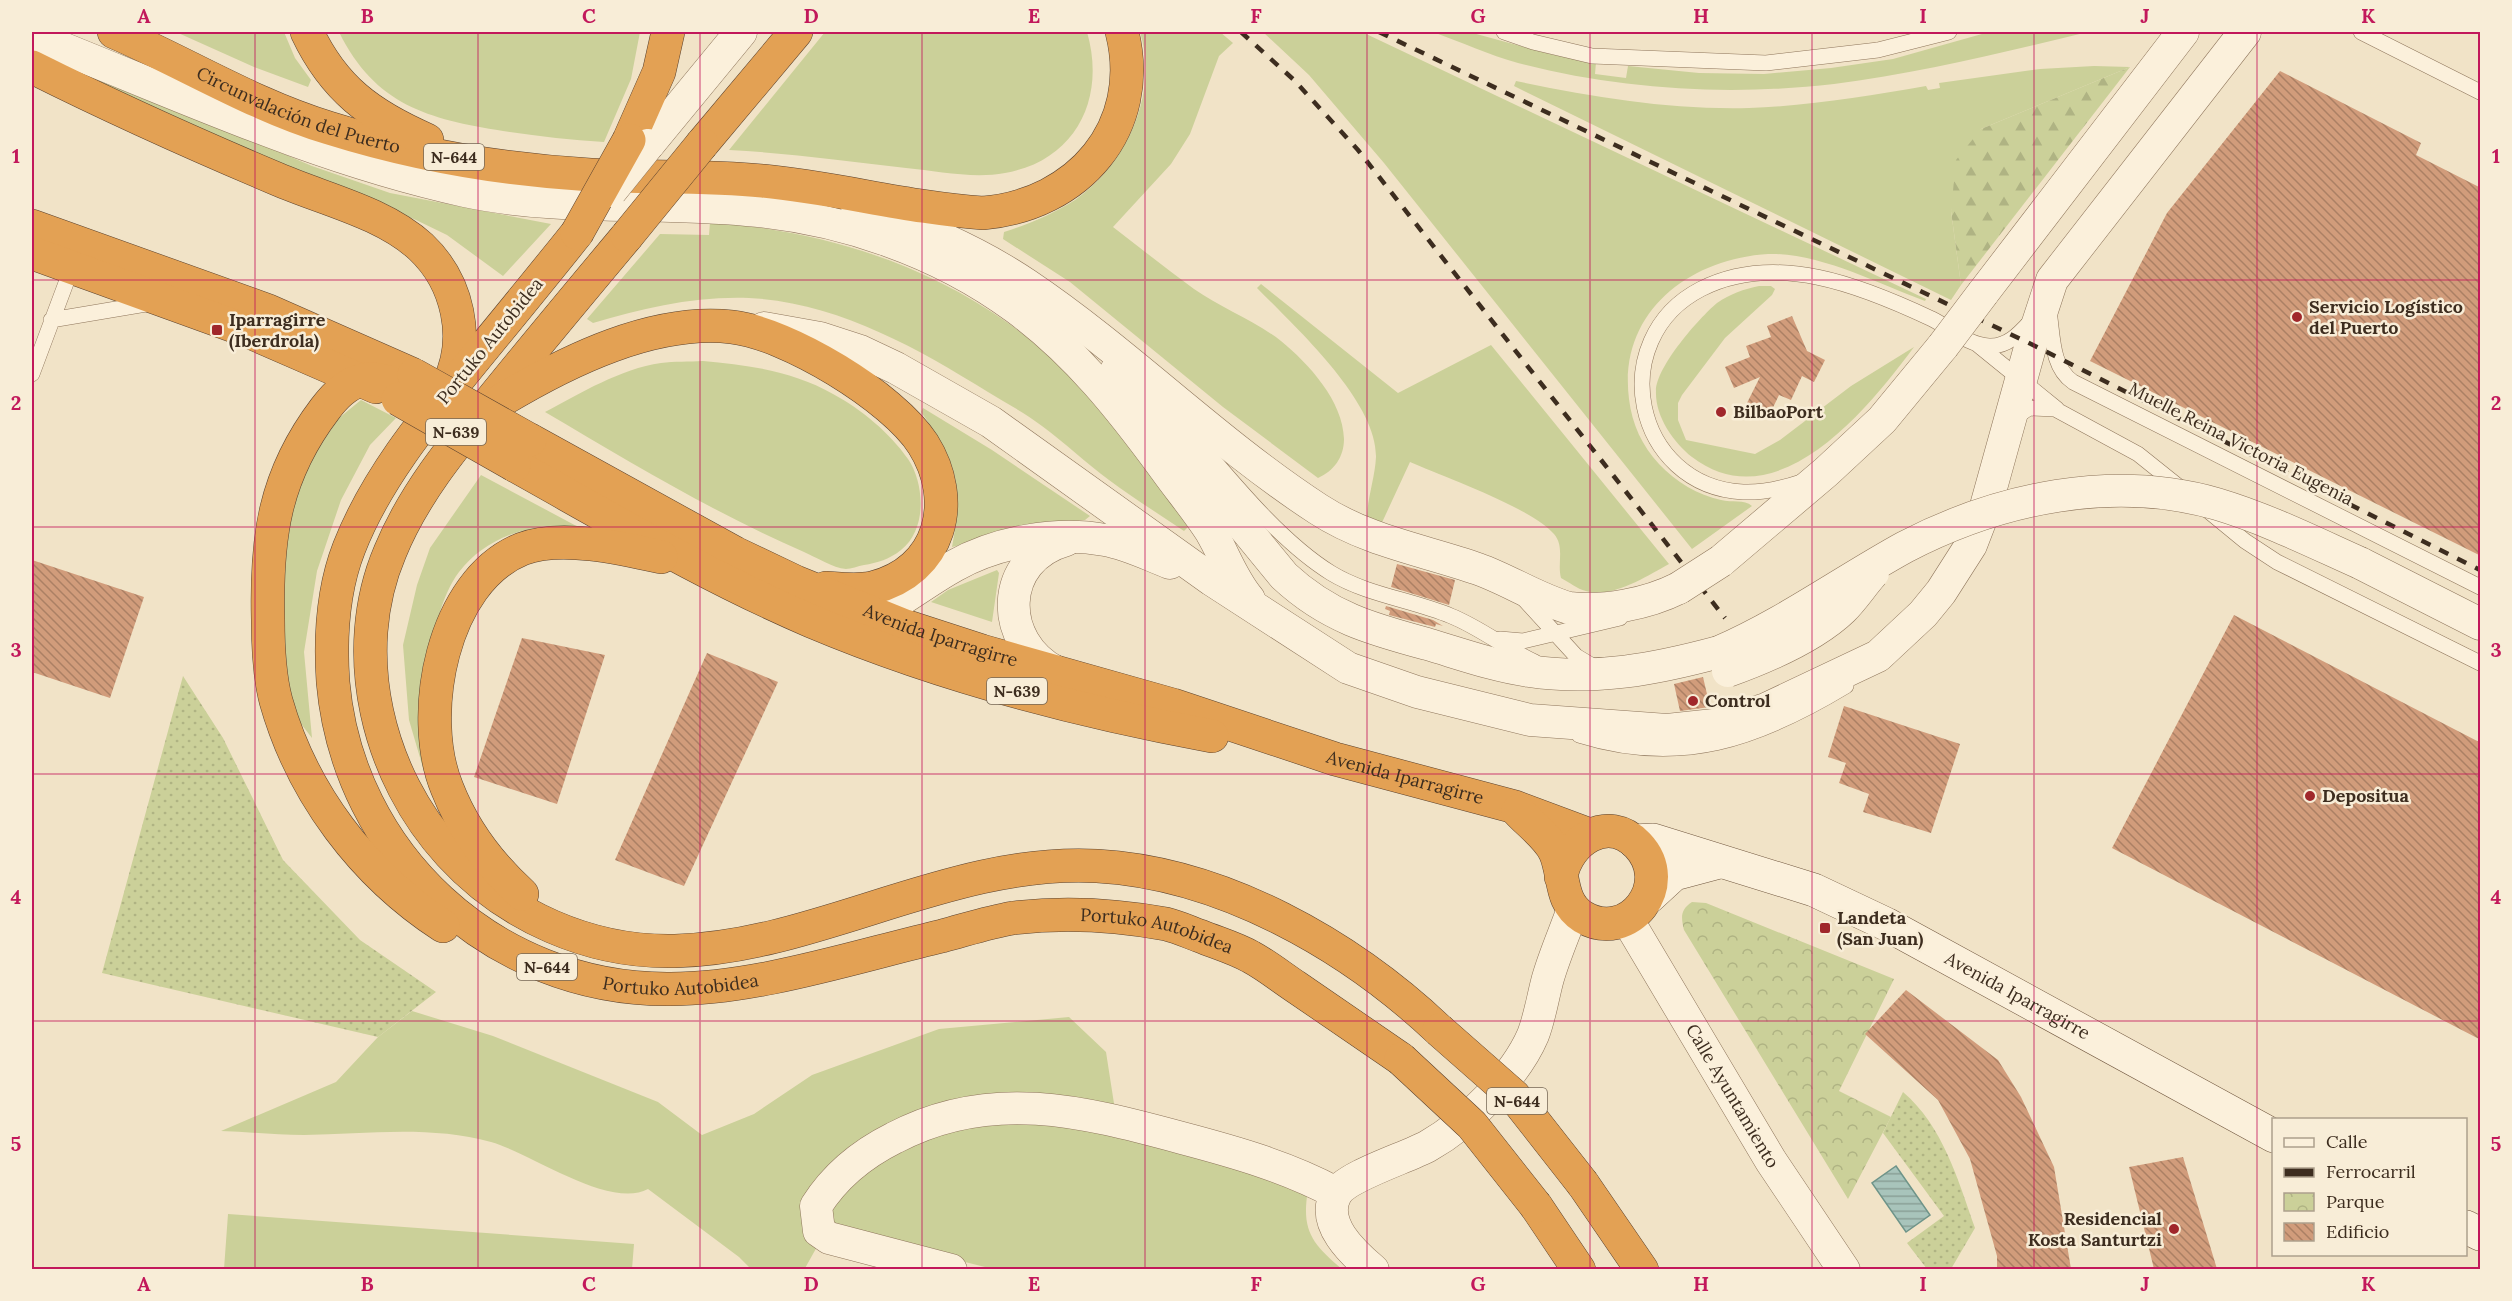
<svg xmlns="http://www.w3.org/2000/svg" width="2512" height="1301" font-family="Lora,serif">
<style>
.grass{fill:#cbd099}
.forest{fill:url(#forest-firs)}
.park{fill:url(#park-crowns)}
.garden{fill:url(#garden-dots)}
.water{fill:url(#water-rules);stroke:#6e9489;stroke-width:1.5}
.building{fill:url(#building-back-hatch)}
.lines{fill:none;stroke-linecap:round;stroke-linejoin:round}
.lane-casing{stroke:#8e755b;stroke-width:16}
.street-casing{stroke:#8e755b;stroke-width:33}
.secondary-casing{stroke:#70563e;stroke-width:34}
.highway-casing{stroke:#5c432f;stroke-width:34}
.lane{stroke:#fbf0db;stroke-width:15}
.street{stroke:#fbf0db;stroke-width:32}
.secondary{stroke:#fbf0db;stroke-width:33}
.highway{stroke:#e3a154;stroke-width:33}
.rail{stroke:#3d2d1f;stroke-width:4.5;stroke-dasharray:10 10;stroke-linecap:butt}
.street-bridge-casing{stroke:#8e755b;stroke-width:33;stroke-linecap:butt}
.highway-bridge-casing{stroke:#5c432f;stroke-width:34;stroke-linecap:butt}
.street-bridge{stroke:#fbf0db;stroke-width:32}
.highway-bridge{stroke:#e3a154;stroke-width:33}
.grid{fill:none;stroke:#c2185b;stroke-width:1.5;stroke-opacity:0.55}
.poi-dot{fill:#a0272b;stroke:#f8edd7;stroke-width:2}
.labels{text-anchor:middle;stroke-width:5;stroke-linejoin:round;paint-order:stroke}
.shield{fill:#f8edd7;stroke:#756756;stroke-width:1.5}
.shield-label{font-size:16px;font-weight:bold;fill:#3d2d1f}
.street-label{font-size:18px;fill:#3d2d1f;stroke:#f8edd7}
.poi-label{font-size:18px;font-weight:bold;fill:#3d2d1f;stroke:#f8edd7;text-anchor:start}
.neatline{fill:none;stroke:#c2185b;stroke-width:2}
.grid-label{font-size:20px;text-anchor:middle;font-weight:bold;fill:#c2185b}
</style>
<defs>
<pattern id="forest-firs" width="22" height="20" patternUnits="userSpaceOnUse" patternTransform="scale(1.5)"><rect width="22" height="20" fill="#cbd099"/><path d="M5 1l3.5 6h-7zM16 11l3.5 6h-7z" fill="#afb383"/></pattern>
<pattern id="park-crowns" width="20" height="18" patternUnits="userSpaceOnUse" patternTransform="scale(1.5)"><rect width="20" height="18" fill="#cbd099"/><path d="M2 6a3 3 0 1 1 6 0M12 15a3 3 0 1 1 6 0" fill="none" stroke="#afb383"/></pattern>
<pattern id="garden-dots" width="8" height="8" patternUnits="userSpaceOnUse" patternTransform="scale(1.5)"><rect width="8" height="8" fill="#cbd099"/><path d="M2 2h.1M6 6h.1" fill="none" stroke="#afb383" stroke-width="1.8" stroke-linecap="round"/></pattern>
<pattern id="water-rules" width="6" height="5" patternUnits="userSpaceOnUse" patternTransform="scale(1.5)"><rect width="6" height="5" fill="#a8c4bb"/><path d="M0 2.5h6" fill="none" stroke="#8aa097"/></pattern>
<pattern id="building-back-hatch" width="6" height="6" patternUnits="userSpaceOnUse" patternTransform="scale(1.5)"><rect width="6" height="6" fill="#d19c7b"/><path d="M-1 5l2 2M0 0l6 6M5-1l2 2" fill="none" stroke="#ab8064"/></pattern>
</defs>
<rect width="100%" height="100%" fill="#f1e3c7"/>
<!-- grass -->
<path class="grass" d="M176,32H284L295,58L311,80L308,87L254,67Z
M339,32H640L631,79L604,142C570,140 537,136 503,131C428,119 375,105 339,32Z
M825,32H1087C1106,97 1077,160 1005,173C973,179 938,171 906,168C846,161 788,153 729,150Z
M1140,32H1220L1233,43L1219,56L1190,134L1171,164L1113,227C1140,248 1167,269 1194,289C1221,308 1254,320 1281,341C1309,364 1343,401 1344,439C1344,457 1334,471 1318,478L1223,407L1070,282L1003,239L1004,232C1029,224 1053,214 1075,200C1127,164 1159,93 1140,32Z
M1263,32H1362L1926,299L1925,301C1879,284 1818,252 1768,254C1688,259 1618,313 1629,399C1632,424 1642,446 1659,464C1676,482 1698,495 1721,500C1732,503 1744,499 1752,506L1692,549L1384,163L1309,75Z
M1433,32H1469L1554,55L1596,62L1595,74L1626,78L1628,66L1699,73L1764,74L1831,68L1893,59L1989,32H2088C2005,52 1919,73 1834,84C1730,96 1620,90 1518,63C1489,55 1461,42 1433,32Z
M53,55L312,166L390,193L551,224L503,276L447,235L416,220L151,110L48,62Z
M2094,66L2130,67L1981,129L1951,211L1961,285L1951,300L1514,86L1516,81C1593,97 1670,110 1749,108C1809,106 1867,96 1926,86L1928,90L1940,88L1939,83L2040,69Z
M710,222C818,231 919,260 1008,323C1080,374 1139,454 1188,527L1184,531C1159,514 1133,498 1109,480C1086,463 1065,443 1042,426C1025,413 1006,403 988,392C916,347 835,302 749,298C695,296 643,308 593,323L587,319L660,234L709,235Z
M1261,284L1398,393L1491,345L1669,564C1647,576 1612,599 1586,591C1577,589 1569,582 1561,578C1557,563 1565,547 1554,534C1532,508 1444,477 1410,462L1379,529L1367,516C1368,496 1375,477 1376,457C1377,401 1294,326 1257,288Z
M1759,286H1771L1775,289L1772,295L1725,338L1682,395L1678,403V420L1686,440L1755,454L1780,440L1851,386L1914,347C1868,409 1777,522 1692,457C1673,442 1655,416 1656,391C1656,367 1699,318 1717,303C1730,294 1744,289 1759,286Z
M703,361C748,365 793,371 833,394C861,409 890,433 908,459C925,484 927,530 901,550C890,559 877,563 864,565C858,566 851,569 846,569C833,568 816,557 804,552C714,513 630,462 545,412C581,393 620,369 661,363C674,361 689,362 703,361Z
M361,400L396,418L370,445L341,500L317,571L304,652L312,738L295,716L284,666V537L293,497L310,460L339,418Z
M923,408L992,450L1090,516L1085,520L1062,522L952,547C964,484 957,463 921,412Z
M481,475L582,529C538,519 486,536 459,572C441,596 435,630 429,658C424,677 418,701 419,721C421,742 425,764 428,785L409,720L403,645L417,585L430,548Z
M997,570L999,573L992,622L931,602L948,590Z
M412,1011L493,1036L658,1102L702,1135L754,1114L812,1075L939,1029L1069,1017L1106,1052L1115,1110L1058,1098L848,1154L818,1245L804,1270L751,1269L739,1257L648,1189C610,1210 531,1153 491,1142C430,1125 365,1134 304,1135C276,1135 249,1132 221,1131L336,1082L378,1037Z
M978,1119L1097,1128L1308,1190C1301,1230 1312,1244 1342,1269H993L837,1230L826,1207L880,1158Z
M228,1214L634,1244L632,1269H224Z"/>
<!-- forest -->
<path class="forest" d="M2130,67L1961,285L1951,211L1956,160L1981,129Z"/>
<!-- park -->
<path class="park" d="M1692,902L1706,903L1894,979L1839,1091L1891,1117L1848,1199L1684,930C1681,917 1680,910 1692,902Z"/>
<!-- garden -->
<path class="garden" d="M183,676L223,738L283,860L360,940L436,992L378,1037L102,973Z
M1903,1092C1943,1126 1958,1180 1975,1228L1951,1269H1927L1907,1243L1944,1216L1883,1133Z"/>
<!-- water -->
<path class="water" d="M1896,1166L1930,1215L1906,1232L1872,1183Z"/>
<!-- building -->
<path class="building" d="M2280,71L2421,143L2416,155L2481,188V556L2090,361L2167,213Z
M1792,316L1807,351L1825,360L1814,382L1802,376L1791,400L1779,395L1768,418L1745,407L1760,377L1734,388L1725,367L1750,357L1746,346L1771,337L1767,326Z
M32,560L144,597L110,698L32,672Z
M1397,564L1455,580L1449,605L1391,587Z
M1386,606L1433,620L1443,626L1436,624L1435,627L1389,615L1390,611L1385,609Z
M2234,615L2481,743V1040L2112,848Z
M522,638L605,655L557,804L474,777Z
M707,653L778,682L684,886L615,860Z
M1703,677L1710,707L1680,711L1674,684Z
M1844,706L1960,744L1931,833L1863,812L1869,794L1839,783L1846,763L1828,757Z
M1906,990L1998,1060L2021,1097L2054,1167L2071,1269H1997V1256L1970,1159L1938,1100L1865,1034Z
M2183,1157L2217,1269H2154L2129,1167Z"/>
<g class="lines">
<defs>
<path id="lane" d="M1504,32L1533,42L1592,56L1766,63L1878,50L1949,32
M2361,32L2480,92
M2049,311C2053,335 2051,367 2073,382L2480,587
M51,320L146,304
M1978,345L2057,409
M32,374L72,267H75
M2013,419L2029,408L2055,409L2138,454L2183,490
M1180,421C1223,470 1276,539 1331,573C1367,595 1413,600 1451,616C1481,628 1506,649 1535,662
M1801,482C1783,488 1763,493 1743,492C1633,486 1604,339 1701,289C1776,251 1862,286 1932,319C1950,328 1968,345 1989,346C2007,347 2019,334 2030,322
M2206,509L2245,541L2277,562L2480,663
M1523,598L1576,656L1596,668
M1500,639L1523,641L1620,618
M1579,735C1681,767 1758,739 1846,686"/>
<g id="street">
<path d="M32,36C174,92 314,158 465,191C558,211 652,201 747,210C842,218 939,251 1016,308C1077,353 1121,409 1165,469C1180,490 1197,510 1211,532C1224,554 1232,579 1249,599"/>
<path d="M648,145L741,32"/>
<path d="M856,203C915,226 974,249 1027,285C1128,353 1215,442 1318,509C1367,541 1423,550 1478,569C1509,580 1537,599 1569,608C1604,612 1647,604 1679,588"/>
<path d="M1983,293L2183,32"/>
<path d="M764,328L820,338L860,351L896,368L991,422L1212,580L1348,668L1417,692L1530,720L1667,730L1714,725L1766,709L1878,656L1923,614L1941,592L1971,545L1986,506L2031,344L2052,280L2245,32"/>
<path d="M1116,371L1284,576C1328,617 1371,629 1427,644C1461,654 1494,666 1529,671C1594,681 1656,669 1719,652"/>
<path d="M1721,561L1826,472L1882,420L1943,346"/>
<path d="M2360,563L2480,624"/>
<path d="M876,615C903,600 927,581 954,566C997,542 1056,531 1105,540C1128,544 1149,555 1170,563"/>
<path d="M1056,672C998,642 998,559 1066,540"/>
<path id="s1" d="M1627,919L1771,1161L1844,1270"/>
<path d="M951,1270L829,1238L819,1231L816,1206C835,1176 862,1154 894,1138C990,1087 1082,1111 1182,1138C1235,1152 1288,1167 1336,1193"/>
<path d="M1373,1270C1353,1253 1320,1223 1336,1194C1346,1176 1406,1158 1428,1146C1467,1124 1515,1077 1533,1035C1540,1017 1543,996 1548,978C1555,954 1565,932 1573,909"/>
</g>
<g id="secondary">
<path id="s2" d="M1634,841L1653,840L1814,890L1886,924L2274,1136"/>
<path d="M1649,897L1674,874L1719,862"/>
<path d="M2466,1227L2480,1234"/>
</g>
<g id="highway">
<path id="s3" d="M114,32C186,63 253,105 329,128C412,154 504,170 591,175C649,178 706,175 763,181C837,188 909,208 983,213C1078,205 1146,128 1122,32"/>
<path d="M307,32C334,89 370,115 427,140"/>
<path d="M32,67C112,107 194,144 277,179C323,199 383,212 421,247C458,282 471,339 448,385"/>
<path d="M629,140L659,72L668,32"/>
<path d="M702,144L796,32"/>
<path d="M32,226L269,311L412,374"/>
<path id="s4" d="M577,233C541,278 505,322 468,367C423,422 375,481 349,548C333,589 330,638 333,682C348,855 493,989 667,989C754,990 857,956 942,936C965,930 989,922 1013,918C1062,912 1117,915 1166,924C1178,927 1189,932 1200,936C1217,943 1235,948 1251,957C1266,965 1281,977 1296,987C1331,1011 1366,1035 1401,1059"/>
<path d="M627,236C586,285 546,333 506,382C463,435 416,488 390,552C347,653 378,776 450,854C507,916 590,953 675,951C819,947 950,858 1097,866C1223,873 1349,945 1439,1030"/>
<path d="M32,253L245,330L376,387"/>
<path d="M405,390C371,370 348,378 325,409C274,476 266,538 268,619C268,645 269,675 276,701C302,793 363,874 443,926"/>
<path d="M502,400C567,361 654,318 732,327C787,333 893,397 923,444C959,501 941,571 872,588C857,591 841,589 826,588"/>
<path id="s5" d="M530,440L735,553L796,582L905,626L982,651L1173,705L1335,759L1515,807L1590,835"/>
<path d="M514,465C611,519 708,577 811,621C939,675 1076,711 1212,736"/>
<path d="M1518,811C1529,823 1548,837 1555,852C1565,874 1559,902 1583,917C1629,944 1675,884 1638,845C1608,813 1567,841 1561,877"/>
<path d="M522,894C490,865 463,829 447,788C417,715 442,581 522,549C560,534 622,548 661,557"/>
<path d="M1583,1184L1642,1270"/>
<path d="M1536,1206L1579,1270"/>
</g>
</defs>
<!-- lane casing -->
<use href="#lane" class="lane-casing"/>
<!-- street casing -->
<use href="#street" class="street-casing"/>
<!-- secondary casing -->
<use href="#secondary" class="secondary-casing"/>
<!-- highway casing -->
<use href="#highway" class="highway-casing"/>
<!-- lane -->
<use href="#lane" class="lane"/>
<!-- street -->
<use href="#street" class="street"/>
<!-- secondary -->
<use href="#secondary" class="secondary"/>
<!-- highway -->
<use href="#highway" class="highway"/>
<!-- rail -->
<path class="rail" d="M1241,32L1294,80L1358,150L1725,618
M1379,32L2031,344L2480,570"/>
<defs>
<path id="street-bridge" d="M611,191L648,145
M1943,346L1983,293
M1679,588L1721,561
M1719,652C1784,624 1843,581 1905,547C1999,498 2113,474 2217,504C2267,519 2313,542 2360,563
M1728,671C1764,658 1815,636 1843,609C1854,598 1863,584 1873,573"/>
<path id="highway-bridge" d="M577,233L629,140
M627,236L702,144
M414,375L530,440
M398,399L514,465
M1439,1030L1514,1096L1583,1184
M1401,1059L1472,1125L1536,1206"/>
</defs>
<!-- street-bridge casing -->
<use href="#street-bridge" class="street-bridge-casing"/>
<!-- highway-bridge casing -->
<use href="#highway-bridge" class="highway-bridge-casing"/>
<!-- street-bridge -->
<use href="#street-bridge" class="street-bridge"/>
<!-- highway-bridge -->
<use href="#highway-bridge" class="highway-bridge"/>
</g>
<!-- grid -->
<path class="grid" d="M255,32V1270M478,32V1270M700,32V1270M922,32V1270M1145,32V1270M1367,32V1270M1590,32V1270M1812,32V1270M2034,32V1270M2257,32V1270M32,280H2480M32,527H2480M32,774H2480M32,1021H2480"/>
<!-- markers -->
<g class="poi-dot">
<circle cx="2297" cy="317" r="6"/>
<rect x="211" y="324" width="12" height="12" rx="3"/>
<circle cx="1721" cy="412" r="6"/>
<circle cx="1693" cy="701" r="6"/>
<circle cx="2310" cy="796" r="6"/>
<rect x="1819" y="922" width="12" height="12" rx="3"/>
<circle cx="2174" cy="1229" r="6"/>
</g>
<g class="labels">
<!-- shield labels -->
<g class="shield">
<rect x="424" y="144" width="60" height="26" rx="4.5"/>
<rect x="426" y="419" width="60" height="26" rx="4.5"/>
<rect x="987" y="678" width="60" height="26" rx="4.5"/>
<rect x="517" y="954" width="60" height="26" rx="4.5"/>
<rect x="1487" y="1088" width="60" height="26" rx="4.5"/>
</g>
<g class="shield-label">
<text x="454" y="163">N-644</text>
<text x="456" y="438">N-639</text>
<text x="1017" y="697">N-639</text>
<text x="547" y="973">N-644</text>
<text x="1517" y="1107">N-644</text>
</g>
<!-- street labels -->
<g class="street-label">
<text dy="6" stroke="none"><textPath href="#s3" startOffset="201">Circunvalación del Puerto</textPath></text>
<text transform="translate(490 341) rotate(-51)" y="6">Portuko Autobidea</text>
<text transform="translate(2241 444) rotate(27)" y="6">Muelle Reina Victoria Eugenia</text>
<text dy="6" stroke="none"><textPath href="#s5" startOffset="456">Avenida Iparragirre</textPath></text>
<text dy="6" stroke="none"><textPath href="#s5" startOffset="942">Avenida Iparragirre</textPath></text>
<text dy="6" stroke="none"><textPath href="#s4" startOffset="1524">Portuko Autobidea</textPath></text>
<text dy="6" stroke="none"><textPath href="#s4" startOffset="1038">Portuko Autobidea</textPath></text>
<text dy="6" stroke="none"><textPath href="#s2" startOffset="417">Avenida Iparragirre</textPath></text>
<text dy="6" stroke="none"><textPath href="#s1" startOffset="206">Calle Ayuntamiento</textPath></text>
</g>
<!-- poi labels -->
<g class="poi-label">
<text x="2309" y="313">Servicio Logístico<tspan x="2309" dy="21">del Puerto</tspan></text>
<text x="229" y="326">Iparragirre<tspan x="229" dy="21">(Iberdrola)</tspan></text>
<text x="1733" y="418">BilbaoPort</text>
<text x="1705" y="707">Control</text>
<text x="2322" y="802">Depositua</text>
<text x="1837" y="924">Landeta<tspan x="1837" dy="21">(San Juan)</tspan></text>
<text x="2162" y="1225" text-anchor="end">Residencial<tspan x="2162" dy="21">Kosta Santurtzi</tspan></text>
</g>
</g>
<!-- border -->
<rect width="2512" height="1301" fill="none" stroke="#f8edd7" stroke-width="66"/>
<!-- legend -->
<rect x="2272" y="1118" width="195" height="138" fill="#f8edd7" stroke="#ada08d" stroke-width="1.5"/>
<rect x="2284" y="1138" width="30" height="9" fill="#fbf0db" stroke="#ada08d" stroke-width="1.5"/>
<text x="2326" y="1148" font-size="18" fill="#3d2d1f">Calle</text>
<rect x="2284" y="1168" width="30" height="9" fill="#3d2d1f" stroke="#ada08d" stroke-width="1.5"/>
<text x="2326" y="1178" font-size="18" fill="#3d2d1f">Ferrocarril</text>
<rect x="2284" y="1193" width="30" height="18" fill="url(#park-crowns)" stroke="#ada08d" stroke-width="1.5"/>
<text x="2326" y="1208" font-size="18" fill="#3d2d1f">Parque</text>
<rect x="2284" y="1223" width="30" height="18" fill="url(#building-back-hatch)" stroke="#ada08d" stroke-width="1.5"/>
<text x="2326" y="1238" font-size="18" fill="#3d2d1f">Edificio</text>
<rect x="33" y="33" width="2446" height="1235" class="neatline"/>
<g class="grid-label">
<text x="144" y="23">A</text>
<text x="367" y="23">B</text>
<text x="589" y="23">C</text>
<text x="811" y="23">D</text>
<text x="1034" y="23">E</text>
<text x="1256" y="23">F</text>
<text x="1478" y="23">G</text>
<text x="1701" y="23">H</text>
<text x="1923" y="23">I</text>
<text x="2145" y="23">J</text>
<text x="2368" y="23">K</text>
<text x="16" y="163">1</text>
<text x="2496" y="163">1</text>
<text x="16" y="410">2</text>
<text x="2496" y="410">2</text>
<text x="16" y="657">3</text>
<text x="2496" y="657">3</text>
<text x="16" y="904">4</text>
<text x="2496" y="904">4</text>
<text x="16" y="1151">5</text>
<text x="2496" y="1151">5</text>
<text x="144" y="1291">A</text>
<text x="367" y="1291">B</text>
<text x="589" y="1291">C</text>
<text x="811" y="1291">D</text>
<text x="1034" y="1291">E</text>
<text x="1256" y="1291">F</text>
<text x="1478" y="1291">G</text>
<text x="1701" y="1291">H</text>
<text x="1923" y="1291">I</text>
<text x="2145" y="1291">J</text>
<text x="2368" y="1291">K</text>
</g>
</svg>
